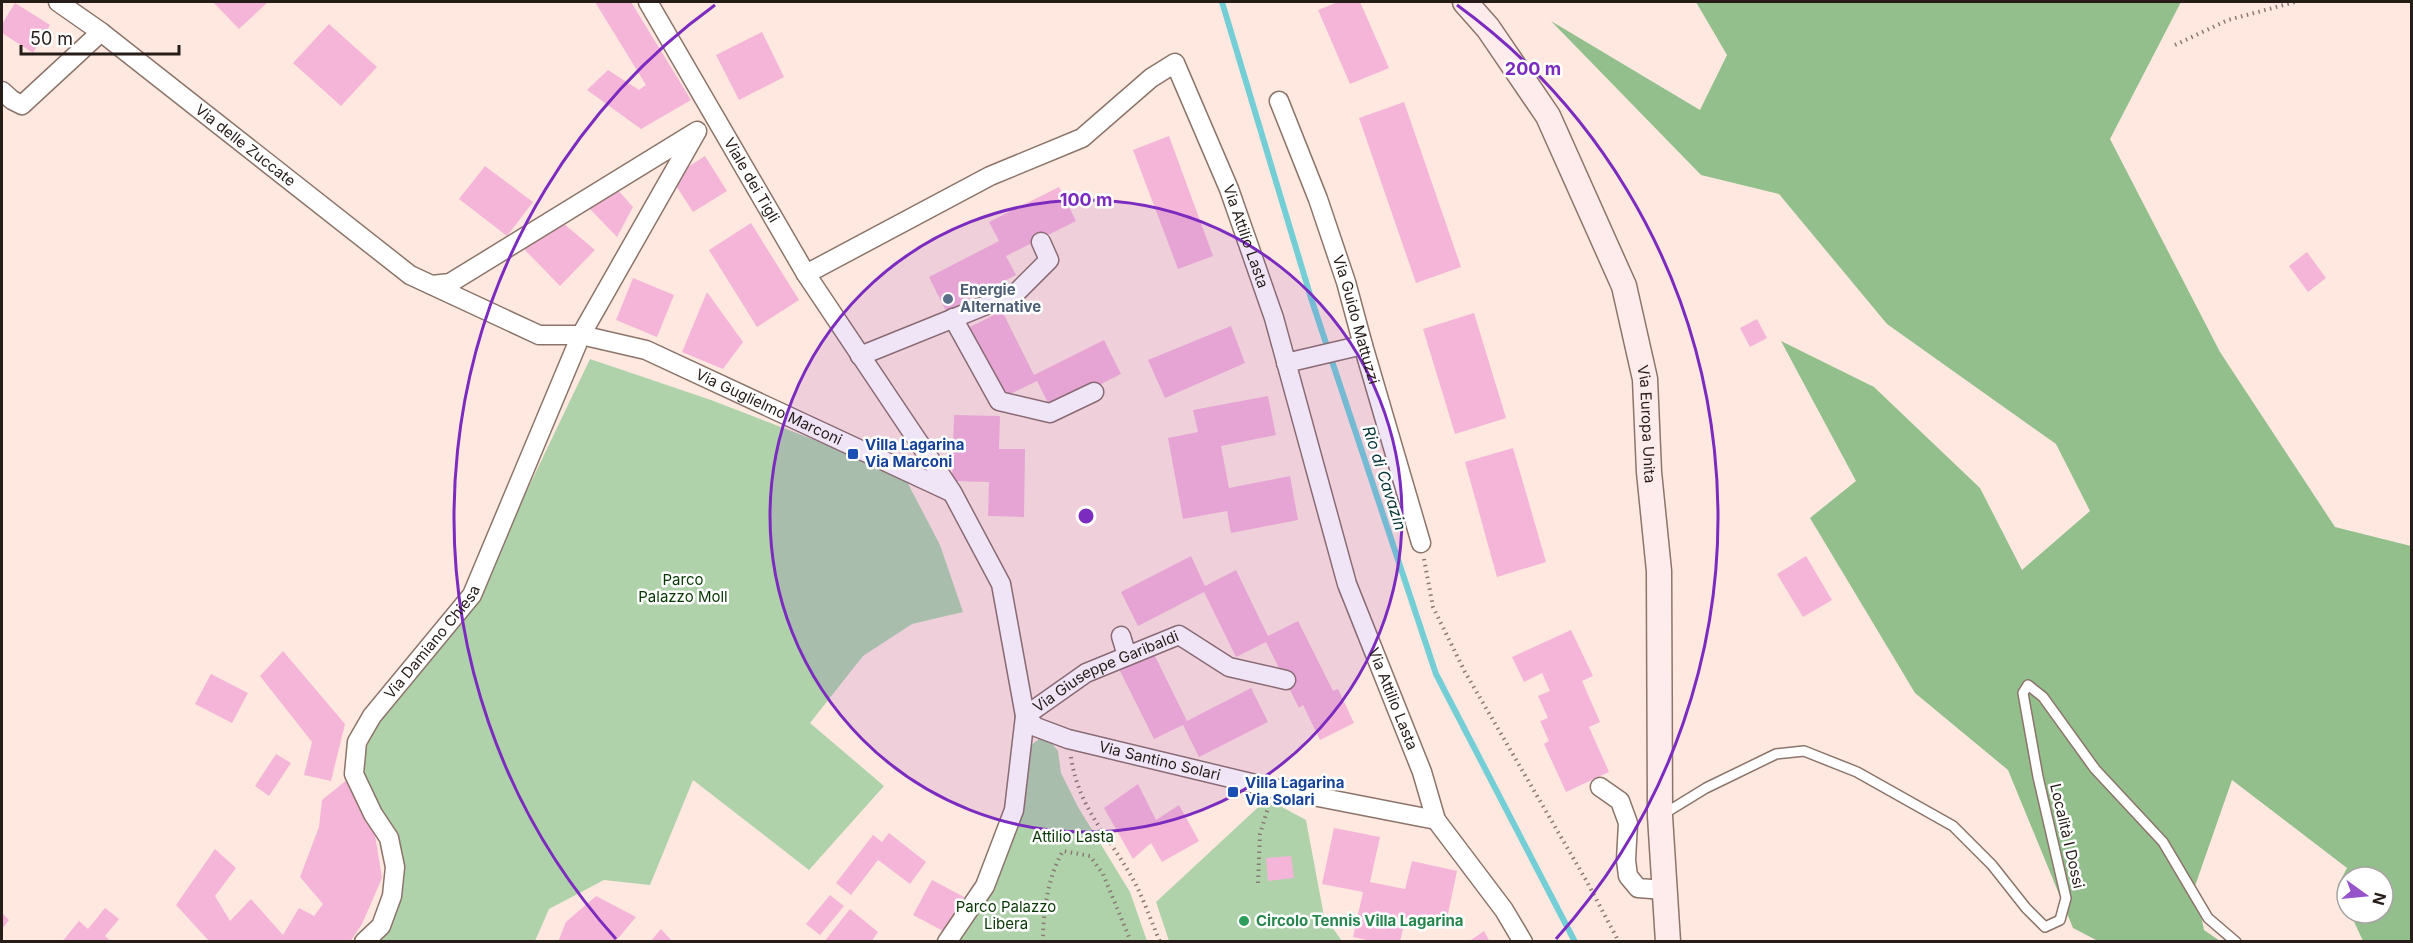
<svg xmlns="http://www.w3.org/2000/svg" width="2413" height="943" font-family="Inter,sans-serif">
<style>
.green{fill:#b0d2ab}
.forest{fill:#92bf8c}
.lines{fill:none;stroke-linecap:round;stroke-linejoin:round}
.stream{stroke:#74ced6;stroke-width:6}
.building{fill:#f5b5d8}
.service-casing{stroke:#8c746a;stroke-width:12}
.minor-casing{stroke:#8c746a;stroke-width:21}
.secondary-casing{stroke:#8c746a;stroke-width:27}
.path{stroke:#8a7a74;stroke-width:4;stroke-dasharray:1.5 4.5;stroke-linecap:butt}
.service{stroke:#fff;stroke-width:9}
.minor{stroke:#fff;stroke-width:18}
.secondary{stroke:#feecec;stroke-width:24}
.ring{fill:none;stroke:#7b2cbf;stroke-width:3}
.service-dot{fill:#5c6f8a;stroke:#fff;stroke-width:2}
.transit-dot{fill:#1a4fb4;stroke:#fff;stroke-width:2}
.leisure-dot{fill:#2e9e5b;stroke:#fff;stroke-width:2}
.labels{text-anchor:middle;stroke-width:5;stroke-linejoin:round;paint-order:stroke}
.street-label{font-size:15px;fill:#261c18;stroke:#fff}
.service-label{font-size:15px;font-weight:bold;fill:#4e5e75;stroke:#fff;text-anchor:start}
.transit-label{font-size:15px;font-weight:bold;fill:#164399;stroke:#fff;text-anchor:start}
.park-label{font-size:15px;fill:#073703;stroke:#fff}
.leisure-label{font-size:15px;font-weight:bold;fill:#27864d;stroke:#fff;text-anchor:start}
.water-label{font-size:16px;font-style:italic;fill:#063437;stroke:#fff}
.centre{fill:#7b2cbf;stroke:#fff;stroke-width:3}
.ring-label{font-size:18px;text-anchor:middle;font-weight:bold;fill:#7b2cbf;stroke:#fff;stroke-width:5;stroke-linejoin:round;paint-order:stroke}
</style>
<rect width="100%" height="100%" fill="#ffe8df"/>
<!-- green -->
<path class="green" d="M590,359L711,400L903,474L940,545L963,612L912,624L863,656L810,723L884,786L809,870L693,780L650,885L604,880L549,909L535,941H378L394,912L403,888V861L399,838L380,811L365,774L364,756L371,734L386,711L473,603Z
M1040,738L1048,739L1058,751L1061,773L1078,807L1130,892L1147,941L957,942L1029,747Z
M1267,799L1306,820L1324,916L1342,941H1169L1156,902Z"/>
<!-- forest -->
<path class="forest" d="M1696,2H2181L2110,139L2220,352L2335,527L2411,546V941H2363L2350,913H2383V877H2347V906L2338,885L2347,868L2232,780L2195,886L2204,930L2220,941H2098L2073,928L2008,770L1915,693L1810,518L1856,481L1781,341L1874,387L1980,488L2022,570L2090,511L2056,444L1887,324L1779,194L1701,175L1551,21L1700,110L1727,55Z"/>
<g class="lines">
<!-- stream -->
<path class="stream" d="M1222,2L1311,298L1436,674L1575,942"/>
</g>
<!-- building -->
<path class="building" d="M213,2H268L239,29Z
M595,2H631L691,100L641,129L587,90L608,70L639,90L646,85Z
M1338,2H1360L1389,68L1350,84L1318,10Z
M15,3L50,25L33,53L2,33V24Z
M329,24L377,67L341,106L293,63Z
M762,32L784,77L739,100L716,55Z
M1404,102L1461,267L1416,283L1359,118Z
M1169,136L1213,256L1178,269L1133,150Z
M705,156L727,191L693,212L671,178Z
M485,166L533,202L507,236L459,199Z
M1059,187L1076,221L1006,256L1016,275L946,311L929,277L999,241L989,222Z
M616,188L633,207L617,237L588,207Z
M751,223L799,300L757,327L709,250Z
M564,224L595,250L560,286L524,249Z
M2307,252L2326,278L2308,292L2289,266Z
M633,278L674,295L657,337L616,320Z
M707,292L743,342L723,369L682,352Z
M1002,311L1034,375L1104,340L1121,374L1051,409L1037,381L1002,398L968,328Z
M1474,313L1506,418L1455,434L1423,329Z
M1757,319L1767,338L1750,347L1740,328Z
M1231,326L1245,363L1165,398L1148,360Z
M1268,396L1276,435L1221,446L1229,488L1290,476L1298,520L1231,533L1227,511L1183,519L1168,438L1198,432L1193,410Z
M954,415L1000,416L999,449H1025L1024,517L988,516L989,482L952,481Z
M1513,448L1546,562L1497,577L1465,462Z
M1191,556L1205,586L1236,570L1268,636L1298,621L1333,691L1338,689L1354,723L1320,740L1303,705L1299,708L1266,642L1236,657L1204,592L1138,626L1121,592Z
M1806,556L1832,600L1803,617L1777,574Z
M1571,630L1593,676L1582,681L1600,722L1589,727L1609,772L1566,792L1544,744L1549,741L1540,721L1548,718L1538,696L1550,691L1542,673L1524,682L1512,657Z
M283,651L345,724L331,781L304,775L312,742L260,676Z
M1153,652L1187,721L1251,688L1268,722L1199,757L1183,725L1154,739L1119,669Z
M211,674L248,693L232,723L195,704Z
M276,754L291,763L269,796L255,786Z
M353,775L374,829L382,878L362,924L350,942H210L176,905L215,849L236,868L215,896L230,921L251,899L283,935L299,908L314,916L323,904L300,877L319,827L322,800Z
M1138,784L1156,820L1179,805L1199,841L1162,862L1151,843L1133,859L1104,808Z
M1334,828L1380,837L1370,882L1405,889L1412,861L1457,871L1445,928L1405,919L1400,942H1375L1353,937L1363,892L1322,884Z
M889,833L926,862L910,884L878,860L851,895L836,883L873,835L882,842Z
M1291,856L1294,878L1268,881L1266,858Z
M932,880L964,897L945,932L913,915Z
M830,895L844,906L820,935L806,924Z
M596,896L636,917L615,942H558L566,922Z
M105,908L119,919L105,936L112,942H62L79,921L88,929Z
M850,909L878,932L871,942H824Z
M2,913L9,920L2,929Z
M661,929L673,942H650Z
M1484,931L1490,942H1468Z"/>
<g class="lines">
<defs>
<path id="service" d="M1662,815L1706,788L1776,754L1804,751L1857,772L1953,826L1992,865L2026,908L2045,927L2060,920L2066,898L2038,777L2023,693L2028,685L2043,697L2095,769L2163,842L2208,918L2236,942"/>
<g id="minor">
<path id="s1" d="M58,2L101,32L410,275L539,335H581L646,350L951,492"/>
<path id="s2" d="M648,2L806,274L952,492L1001,584L1025,716L1014,810L985,886L947,942"/>
<path d="M2,91L12,100L22,105L101,32"/>
<path id="s3" d="M1279,101L1318,199L1346,282L1363,345L1421,543"/>
<path id="s4" d="M806,274L990,176L1082,138L1151,78L1175,63L1229,189L1274,318L1347,584L1422,772L1436,820L1504,910L1523,942"/>
<path d="M432,285L450,283L694,133"/>
<path d="M953,318L999,401L1050,413L1094,392"/>
<path d="M860,356L1016,293L1049,260L1041,242"/>
<path d="M1286,363L1363,345"/>
<path d="M1121,636L1127,656"/>
<path id="s5" d="M1025,716L1036,727L1068,739L1272,788L1436,820"/>
<path id="s6" d="M1025,716L1086,673L1179,635L1229,667L1286,680"/>
<path d="M1600,787L1620,801L1628,823L1626,860L1628,876L1638,888L1665,890"/>
<path id="s7" d="M364,942L381,926L392,896L395,867L389,838L373,814L354,774L357,742L372,716L472,595L581,335L697,131"/>
</g>
<g id="secondary">
<path id="s8" d="M1465,2L1488,28L1548,116L1624,286L1645,379L1649,472L1659,571L1660,816L1668,942"/>
</g>
</defs>
<!-- service casing -->
<use href="#service" class="service-casing"/>
<!-- minor casing -->
<use href="#minor" class="minor-casing"/>
<!-- secondary casing -->
<use href="#secondary" class="secondary-casing"/>
<!-- path -->
<path class="path" d="M2175,45L2228,20L2295,2
M1424,559L1433,607L1465,672L1586,880L1619,942
M1071,757C1079,812 1113,840 1136,885C1145,903 1152,923 1160,942
M1258,883L1260,834L1268,808
M1043,942C1043,912 1048,876 1063,851L1090,856L1103,874L1131,942"/>
<!-- service -->
<use href="#service" class="service"/>
<!-- minor -->
<use href="#minor" class="minor"/>
<!-- secondary -->
<use href="#secondary" class="secondary"/>
</g>
<!-- distance rings -->
<circle cx="1086" cy="516" r="316" fill="#7b2cbf" fill-opacity=".12"/>
<g class="ring">
<circle cx="1086" cy="516" r="316"/>
<path d="M616 939A632 632 0 0 1 715 5M1457 5A632 632 0 0 1 1556 939"/>
</g>
<!-- markers -->
<circle class="service-dot" cx="948" cy="299" r="6"/>
<g class="transit-dot">
<rect x="847" y="448" width="12" height="12" rx="3"/>
<rect x="1227" y="786" width="12" height="12" rx="3"/>
</g>
<circle class="leisure-dot" cx="1244" cy="921" r="6"/>
<g class="labels">
<!-- street labels -->
<g class="street-label">
<text dy="5" stroke="none"><textPath href="#s1" startOffset="236">Via delle Zuccate</textPath></text>
<text dy="5" stroke="none"><textPath href="#s2" startOffset="206">Viale dei Tigli</textPath></text>
<text dy="5" stroke="none"><textPath href="#s4" startOffset="615">Via Attilio Lasta</textPath></text>
<text dy="5" stroke="none"><textPath href="#s3" startOffset="232">Via Guido Mattuzzi</textPath></text>
<text dy="5" stroke="none"><textPath href="#s1" startOffset="832">Via Guglielmo Marconi</textPath></text>
<text dy="5" stroke="none"><textPath href="#s8" startOffset="468">Via Europa Unita</textPath></text>
<text dy="5" stroke="none"><textPath href="#s7" startOffset="345">Via Damiano Chiesa</textPath></text>
<text dy="5" stroke="none"><textPath href="#s6" startOffset="93">Via Giuseppe Garibaldi</textPath></text>
<text dy="5" stroke="none"><textPath href="#s4" startOffset="1101">Via Attilio Lasta</textPath></text>
<text dy="5" stroke="none"><textPath href="#s5" startOffset="144">Via Santino Solari</textPath></text>
<text transform="translate(2067 836) rotate(77)" y="5">Località I Dossi</text>
</g>
<!-- service labels -->
<g class="service-label">
<text x="960" y="295">Energie<tspan x="960" dy="17">Alternative</tspan></text>
</g>
<!-- transit labels -->
<g class="transit-label">
<text x="865" y="450">Villa Lagarina<tspan x="865" dy="17">Via Marconi</tspan></text>
<text x="1245" y="788">Villa Lagarina<tspan x="1245" dy="17">Via Solari</tspan></text>
</g>
<!-- park labels -->
<g class="park-label">
<text x="683" y="585">Parco<tspan x="683" dy="17">Palazzo Moll</tspan></text>
<text x="1073" y="842">Attilio Lasta</text>
<text x="1006" y="912">Parco Palazzo<tspan x="1006" dy="17">Libera</tspan></text>
</g>
<!-- leisure labels -->
<g class="leisure-label">
<text x="1256" y="926">Circolo Tennis Villa Lagarina</text>
</g>
<!-- water labels -->
<g class="water-label">
<text transform="translate(1385 478) rotate(72)" y="6">Rio di Cavazin</text>
</g>
</g>
<circle cx="1086" cy="516" r="9" class="centre"/>
<g class="ring-label">
<text x="1533" y="75">200 m</text>
<text x="1086" y="206">100 m</text>
</g>
<!-- border -->
<rect width="2413" height="943" fill="none" stroke="#261c18" stroke-width="6"/>
<!-- north arrow -->
<g transform="translate(2365 895) rotate(105)"><circle r="28" fill="#ffffff" stroke="#a8a4a3" stroke-width="1.5"/>
<path d="M0-4.5L10 22L0 15L-10 22Z" fill="#9754ca"/>
<text y="-9" font-size="16" font-weight="bold" text-anchor="middle" fill="#261c18">N</text>
</g>
<!-- scale -->
<path d="M21 45v9h158v-9" fill="none" stroke="#261c18" stroke-width="3"/>
<text x="30" y="45" font-size="18" fill="#261c18" stroke="#ffffff" stroke-width="4.5" paint-order="stroke">50 m</text>
</svg>
